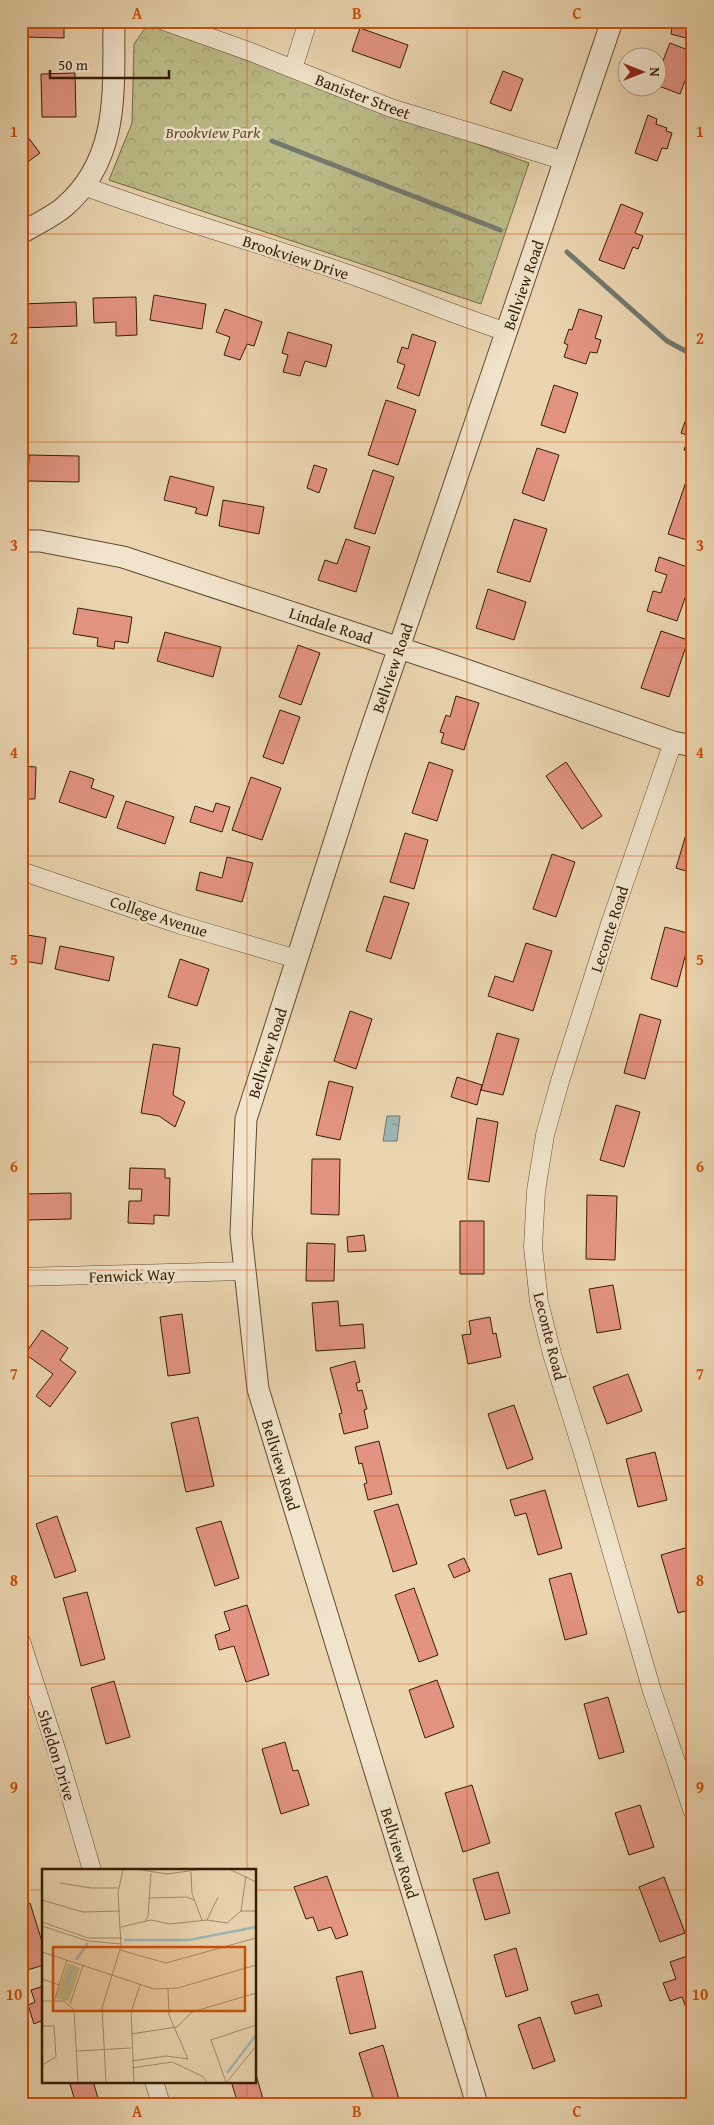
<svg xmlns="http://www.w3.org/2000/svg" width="714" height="2125" font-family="'Gentium Book Plus',serif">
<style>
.park{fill:url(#park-crowns);stroke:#786c46}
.water{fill:url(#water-ripples);stroke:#73796f}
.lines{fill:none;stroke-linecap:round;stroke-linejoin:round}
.stream{stroke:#73796f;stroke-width:5}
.building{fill:#e39382;stroke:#351d03}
.minor-casing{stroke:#624b2e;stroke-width:19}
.tertiary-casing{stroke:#624b2e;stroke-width:23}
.minor{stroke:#f1e4cc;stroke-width:18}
.tertiary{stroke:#f1e4cc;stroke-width:21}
.grid{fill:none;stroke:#cd500b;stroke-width:1;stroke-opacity:0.55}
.labels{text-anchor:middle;stroke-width:5;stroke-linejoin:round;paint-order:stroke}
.street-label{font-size:16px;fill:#351d03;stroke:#f1e4cc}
.park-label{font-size:16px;font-style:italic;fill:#5d4d2b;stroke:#f1e4cc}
.inset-river{fill:none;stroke:#9db6b7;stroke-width:2.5}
.inset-road{fill:none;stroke:#a28b6b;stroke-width:1}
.view{fill:#cd500b;fill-opacity:0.15;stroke:#cd500b;stroke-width:2.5}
.inset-edge{fill:none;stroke:#351d03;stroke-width:2.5}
.neatline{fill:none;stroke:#cd500b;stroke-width:2}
.grid-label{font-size:16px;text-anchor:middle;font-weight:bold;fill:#cd500b}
</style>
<defs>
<pattern id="park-crowns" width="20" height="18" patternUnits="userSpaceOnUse" patternTransform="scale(1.25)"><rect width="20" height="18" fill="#bbbc88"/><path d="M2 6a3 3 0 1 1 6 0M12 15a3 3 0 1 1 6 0" fill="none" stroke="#a1a174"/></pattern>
<pattern id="water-ripples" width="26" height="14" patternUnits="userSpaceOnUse" patternTransform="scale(1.25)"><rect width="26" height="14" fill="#9db6b7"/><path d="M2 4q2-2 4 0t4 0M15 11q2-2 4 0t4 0" fill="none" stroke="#819393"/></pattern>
</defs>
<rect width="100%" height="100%" fill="#ead5b0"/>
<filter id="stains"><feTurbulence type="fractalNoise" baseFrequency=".004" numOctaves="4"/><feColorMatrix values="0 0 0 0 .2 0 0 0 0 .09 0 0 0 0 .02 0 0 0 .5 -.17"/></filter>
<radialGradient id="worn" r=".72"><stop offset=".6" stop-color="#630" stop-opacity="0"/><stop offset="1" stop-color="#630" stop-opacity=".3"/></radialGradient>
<!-- park -->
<path class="park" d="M148,24L529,163L481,304L109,180L132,123L134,44Z"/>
<!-- water -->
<path class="water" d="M387,1116H400L397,1141H383Z"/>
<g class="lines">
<!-- stream -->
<path class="stream" d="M272,141L500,230
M567,252L667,341L693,355"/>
</g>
<!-- building -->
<path class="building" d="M25,21H64V38L24,37Z
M232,21H253L250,29Z
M673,21H693V40L671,34Z
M360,28L408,45L400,68L352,51Z
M670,43L693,52V75L688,73L680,94L656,85V78Z
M503,71L523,79L511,111L490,103Z
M75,73L76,117H42L41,74Z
M648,115L657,119L656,124L667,128L666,131L672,133L667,149L662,148L657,161L635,153Z
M21,128L40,153L21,167Z
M621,204L643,213L635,233L643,236L638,249L633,247L624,269L599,260Z
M154,295L206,304L202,329L150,320Z
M136,297L137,335L116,336V322L94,323L93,298Z
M76,302L77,326L21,328V304Z
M225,309L262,322L254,346L247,344L240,360L224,355L230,337L216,332Z
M579,309L602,316L595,338L601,340L597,353L590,352L586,364L564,357L568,345L564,343L569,329L572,330Z
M288,332L332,345L326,367L305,361L300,376L283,372L288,355L282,353Z
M412,334L436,342L419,396L397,388L405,365L397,362L402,347L408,349Z
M554,385L578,393L565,433L541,425Z
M386,400L416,410L398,465L368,455Z
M686,419L693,422V453L684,450L689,436L681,433Z
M537,448L559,455L544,501L522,493Z
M29,455L79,456V482L28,481Z
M314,465L327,469L319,493L307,488Z
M373,470L394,477L375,534L354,528Z
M170,476L214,487L207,516L195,513L197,508L164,500Z
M688,476L693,477V542L668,534Z
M223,500L264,507L259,534L219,526Z
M514,519L547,529L530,582L497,572Z
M346,539L370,547L356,592L318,580L325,560L337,564Z
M659,557L693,569V575L677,621L647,611L653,591L661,593L667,575L655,571Z
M488,589L526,602L514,640L476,628Z
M78,608L132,617L128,643L115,641L114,649L97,646L98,638L73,634Z
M661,631L688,640L669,697L641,688Z
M165,632L221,647L213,677L157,661Z
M298,645L320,653L301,705L279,697Z
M456,696L479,703L464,750L441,743L444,733L440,732L446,715L450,717Z
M280,710L300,717L283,764L263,757Z
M429,762L453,770L437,821L412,813Z
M566,762L602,816L582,829L546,776Z
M21,766L36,767L35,799H21Z
M70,771L94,779L91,788L114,796L106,818L59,802Z
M251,777L281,788L262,840L232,830Z
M126,801L174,817L165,844L117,828Z
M216,803L230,807L222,832L190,822L195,806L213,812Z
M690,821H693V873L676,868Z
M405,833L428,840L414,889L390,882Z
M552,854L575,862L556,917L533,909Z
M227,857L253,863L242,902L196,890L200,872L222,878Z
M384,896L409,903L391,959L366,951Z
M665,927L691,934L677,987L651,979Z
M21,934L46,938L42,964L24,961L22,974Z
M526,943L552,951L533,1011L488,996L495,976L513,982Z
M60,946L114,957L109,981L55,969Z
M180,959L209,969L197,1006L168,997Z
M350,1011L372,1019L356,1069L334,1061Z
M640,1014L661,1020L645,1079L624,1073Z
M497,1033L519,1039L503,1095L481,1090Z
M153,1044L180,1048L173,1095L185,1102L175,1127L159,1116L141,1113Z
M457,1077L482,1085L477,1105L451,1097Z
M329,1081L353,1087L340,1140L316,1135Z
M616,1105L640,1112L624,1167L600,1160Z
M477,1118L498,1122L489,1182L468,1179Z
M312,1159H340L339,1215L311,1214Z
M130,1168L165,1169V1178H170L169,1216L154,1215V1224L128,1223L129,1201H141L142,1189H129Z
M71,1193V1219L25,1220L24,1194Z
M587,1195L617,1196L615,1260L586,1259Z
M460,1221H484V1274H460Z
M364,1235L366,1251L348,1252L347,1237Z
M307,1243L335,1244L334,1281H306Z
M613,1285L621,1329L597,1333L589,1289Z
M338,1301L340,1326L363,1324L365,1348L316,1351L312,1303Z
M182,1314L190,1373L168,1376L160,1317Z
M490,1317L493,1334L496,1333L501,1357L468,1364L462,1335L471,1334L469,1321Z
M42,1330L68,1348L60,1360L76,1372L50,1407L36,1396L53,1374L25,1354Z
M355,1361L360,1382L356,1383L358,1391L362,1390L367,1409L364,1410L368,1428L344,1434L339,1414L342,1413L330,1368Z
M628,1374L642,1411L607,1424L593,1387Z
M514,1405L533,1459L507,1469L488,1414Z
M198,1417L214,1486L186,1492L171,1423Z
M379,1441L392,1494L368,1500L364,1484L367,1483L362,1463L359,1464L355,1447Z
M655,1452L667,1500L638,1507L626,1459Z
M545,1490L562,1548L538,1555L526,1513L515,1516L510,1500Z
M398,1504L417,1564L393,1572L374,1511Z
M57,1516L76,1571L55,1578L36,1524Z
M221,1521L239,1578L215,1586L196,1528Z
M685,1548L693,1572V1609L678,1613L661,1555Z
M464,1558L470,1571L454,1578L448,1565Z
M571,1573L587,1634L565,1640L549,1579Z
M414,1588L438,1655L419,1662L395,1595Z
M87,1592L105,1659L81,1666L63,1598Z
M247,1605L269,1675L246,1682L234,1646L219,1650L215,1635L230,1630L224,1612Z
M437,1680L454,1727L425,1738L409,1690Z
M114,1681L130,1737L106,1744L91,1688Z
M608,1697L624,1752L599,1759L584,1704Z
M285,1742L293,1771L298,1770L309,1805L281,1814L262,1749Z
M472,1785L490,1843L463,1852L445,1793Z
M640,1805L654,1847L629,1855L615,1813Z
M498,1872L510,1913L485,1920L473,1879Z
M327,1876L348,1935L336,1939L331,1927L318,1931L313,1917L306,1919L294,1887Z
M664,1877L685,1933L660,1942L639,1887Z
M30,1903L44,1948V1965L24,1971L21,1962V1906Z
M516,1948L528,1990L506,1997L494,1955Z
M693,1954V2017L690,2018L682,1997L670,2001L663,1983L676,1979L670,1962Z
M362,1971L376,2028L350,2034L336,1977Z
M44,1986V2031L41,2021L34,2024L28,2005L35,2002L31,1990Z
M598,1994L602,2006L575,2014L571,2002Z
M540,2017L555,2061L533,2069L518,2025Z
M383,2045L399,2099L383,2104H375L359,2053Z
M255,2071L263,2099L247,2104H238L231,2081H255Z
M69,2081H93L98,2098L76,2104Z"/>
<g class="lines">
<defs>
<path id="minor" d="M164,21L251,52L391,108L565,161
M293,69L308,21
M84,186C174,220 267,245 357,277C408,295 456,316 507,332
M673,742L611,921L560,1081L545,1135L536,1191L533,1247L539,1302L552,1354L584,1456L652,1691L693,1812
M21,871L178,924L297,959
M21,1277L244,1271
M21,1641L59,1758L92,1870
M154,2081L161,2104"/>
<path id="tertiary" d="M21,233C35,225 52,217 64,207C121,158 113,88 114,21
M21,541H40L123,557L463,669L673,742L693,746
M477,2104L258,1389L241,1234L246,1119L358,768L612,21"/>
</defs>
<!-- minor casing -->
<use href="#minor" class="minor-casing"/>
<!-- tertiary casing -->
<use href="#tertiary" class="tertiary-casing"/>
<!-- minor -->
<use href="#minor" class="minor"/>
<!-- tertiary -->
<use href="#tertiary" class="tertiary"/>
</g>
<!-- grid -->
<path class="grid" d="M247,21V1870M467,21V2104M21,234H693M21,442H693M21,648H693M21,856H693M21,1062H693M21,1270H693M21,1476H693M21,1684H693M21,1890H44M255,1890H693M247,2081V2104"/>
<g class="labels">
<!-- street labels -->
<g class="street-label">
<text transform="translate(363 96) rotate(21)" y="6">Banister Street</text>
<text transform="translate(296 257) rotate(18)" y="6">Brookview Drive</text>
<text transform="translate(523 285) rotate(-71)" y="6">Bellview Road</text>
<text transform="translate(331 625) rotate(18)" y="6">Lindale Road</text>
<text transform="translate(392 668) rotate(-71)" y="6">Bellview Road</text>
<text transform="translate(159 916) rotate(18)" y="6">College Avenue</text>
<text transform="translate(609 929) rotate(-72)" y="6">Leconte Road</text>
<text transform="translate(267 1053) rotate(-72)" y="6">Bellview Road</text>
<text transform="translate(132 1275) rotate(-2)" y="6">Fenwick Way</text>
<text transform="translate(550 1336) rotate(76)" y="6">Leconte Road</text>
<text transform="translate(281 1465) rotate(73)" y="6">Bellview Road</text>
<text transform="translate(57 1755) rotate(73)" y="6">Sheldon Drive</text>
<text transform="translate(400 1853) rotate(73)" y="6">Bellview Road</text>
</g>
<!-- park labels -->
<g class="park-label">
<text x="213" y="138">Brookview Park</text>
</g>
</g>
<!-- overview -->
<g transform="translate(42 1869)">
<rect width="214" height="214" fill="#ead5b0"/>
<path d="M26,94L38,99L27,132L13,129Z" fill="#bbbc88"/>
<path class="inset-river" d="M82,71H147L214,58M34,91L46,74M24,118L32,97M185,204L214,166"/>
<path class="inset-road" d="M94,0L125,5L161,0M187,0L214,13M149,3L150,25L160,51M18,14L49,19H76M107,29L145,28L152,31M0,31L41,43L78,42M199,42L204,7M165,51L176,28M0,53L46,69H80M103,53L106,47L109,4M0,57L46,72L79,75M79,58L109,51L128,55L165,51L185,54L199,42H214M78,81L124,94L214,69M0,83L112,120L136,119L214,96M0,110L17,116M0,132H22L32,141L36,213M12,132L25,91M28,135L41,96M0,157H12L14,188L0,196M135,158L150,143L214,124M89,165L135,158M35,182L89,179M90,192L124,187L146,190L127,146L126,120M90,199L130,193L160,207L165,213M64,213L60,139L79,77L76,24L81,0M92,213L89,143L98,116M184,213L169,171L214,156M185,213L214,177"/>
<path class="view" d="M11,78H203V142H11Z"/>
<rect width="214" height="214" class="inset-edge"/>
</g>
<!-- margin -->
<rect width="714" height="2125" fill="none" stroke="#ead5b0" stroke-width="55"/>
<!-- north arrow -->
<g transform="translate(642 72) rotate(90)"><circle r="24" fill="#f1e4cc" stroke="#a6947c"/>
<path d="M0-4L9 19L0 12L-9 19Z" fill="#8f2418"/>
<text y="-8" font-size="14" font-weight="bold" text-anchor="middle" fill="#351d03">N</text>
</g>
<!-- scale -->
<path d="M50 70v8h119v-8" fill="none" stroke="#351d03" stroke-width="2.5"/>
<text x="58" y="70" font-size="15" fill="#351d03" stroke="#f1e4cc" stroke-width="4" paint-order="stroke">50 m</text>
<rect x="28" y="28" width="658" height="2070" class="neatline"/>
<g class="grid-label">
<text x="137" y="19">A</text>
<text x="357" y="19">B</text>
<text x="577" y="19">C</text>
<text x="14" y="137">1</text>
<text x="700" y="137">1</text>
<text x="14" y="344">2</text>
<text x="700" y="344">2</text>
<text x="14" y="551">3</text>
<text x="700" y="551">3</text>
<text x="14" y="758">4</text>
<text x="700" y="758">4</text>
<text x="14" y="965">5</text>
<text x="700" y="965">5</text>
<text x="14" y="1172">6</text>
<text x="700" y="1172">6</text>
<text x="14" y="1379">7</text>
<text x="700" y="1379">7</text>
<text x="14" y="1586">8</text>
<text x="700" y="1586">8</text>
<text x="14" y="1793">9</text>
<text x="700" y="1793">9</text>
<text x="14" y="2000">10</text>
<text x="700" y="2000">10</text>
<text x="137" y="2117">A</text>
<text x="357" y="2117">B</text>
<text x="577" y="2117">C</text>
</g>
<rect width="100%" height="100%" filter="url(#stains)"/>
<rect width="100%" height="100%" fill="url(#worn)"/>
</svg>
